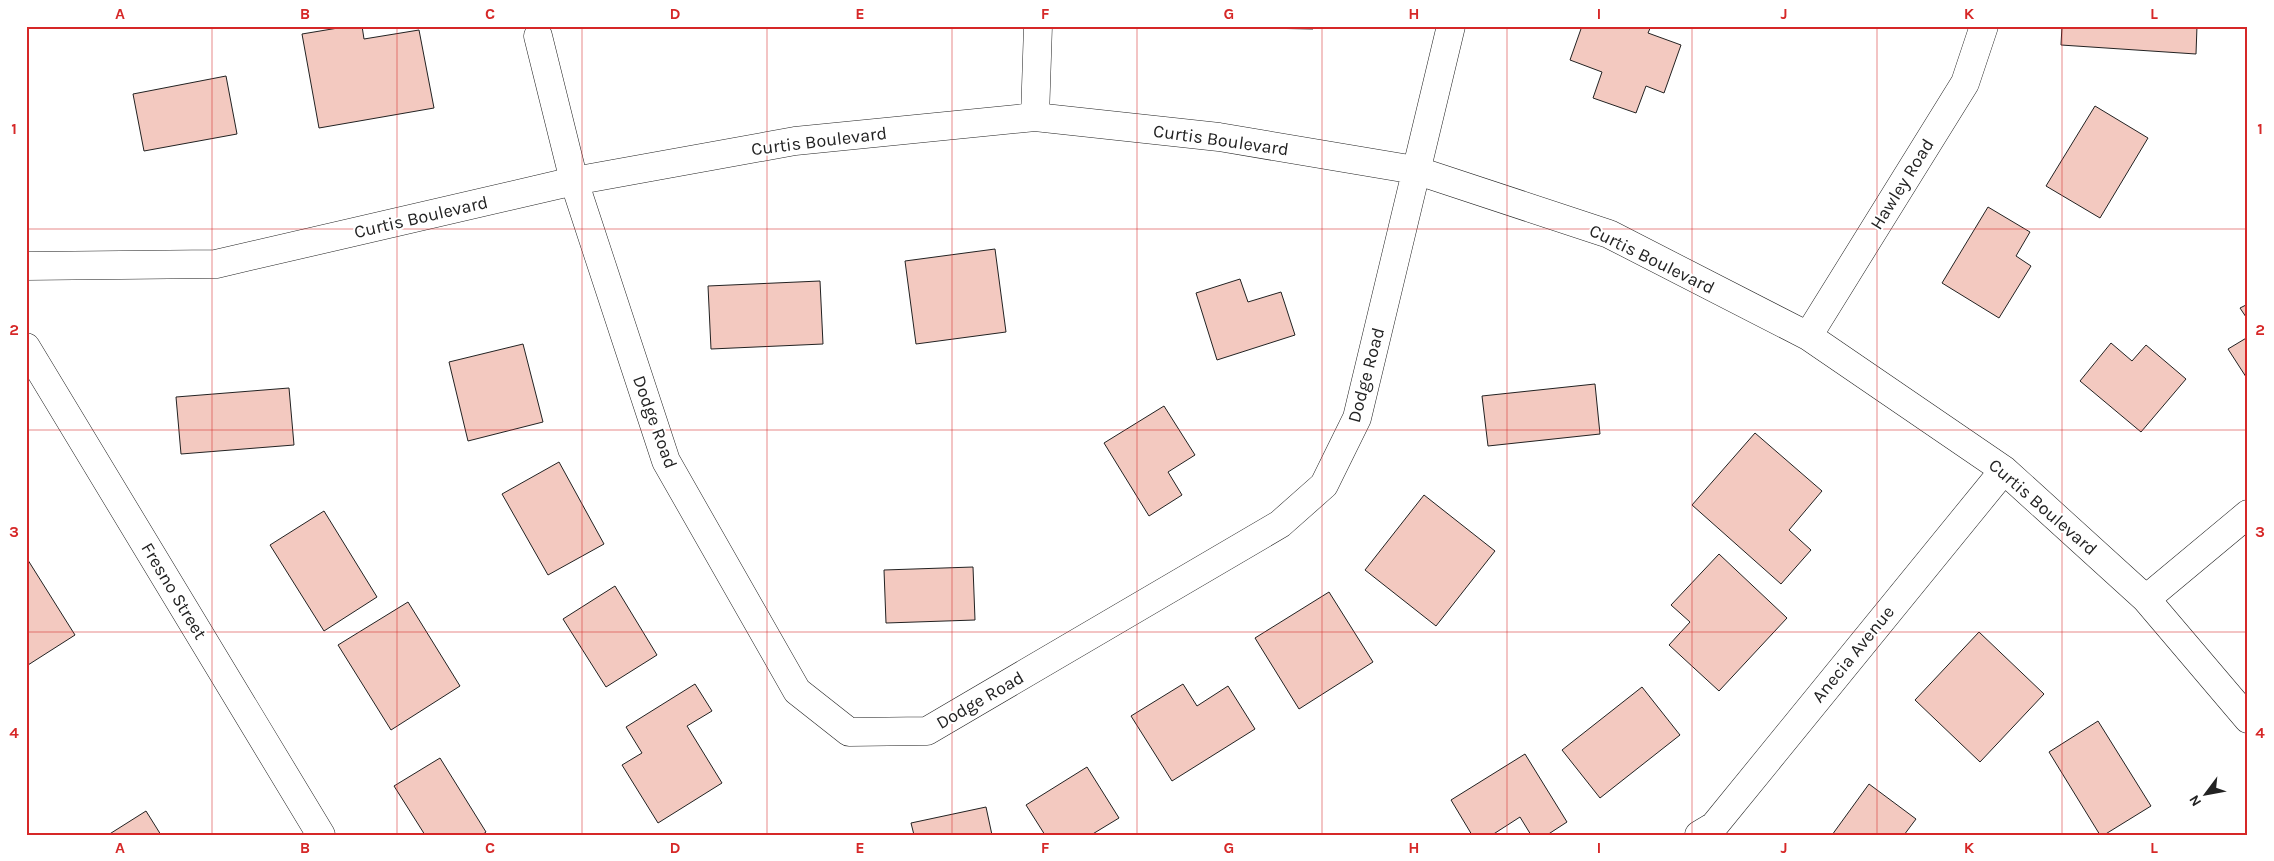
<svg xmlns="http://www.w3.org/2000/svg" width="2274" height="861" font-family="Karla,sans-serif">
<style>
.building{fill:#f3c9c0;stroke:#222}
.lines{fill:none;stroke-linecap:round;stroke-linejoin:round}
.minor-casing{stroke:#222;stroke-width:29}
.minor{stroke:#fff;stroke-width:28}
.grid{fill:none;stroke:#d62828;stroke-width:1;stroke-opacity:0.55}
.labels{text-anchor:middle;stroke-width:4;stroke-linejoin:round;paint-order:stroke}
.street-label{font-size:18px;fill:#222;stroke:#fff}
.neatline{fill:none;stroke:#d62828;stroke-width:2}
.grid-label{font-size:16px;text-anchor:middle;font-weight:bold;fill:#d62828}
</style>
<rect width="100%" height="100%" fill="#fff"/>
<!-- building -->
<path class="building" d="M350,26H362L364,39L419,30L434,108L319,128L302,34Z
M1259,26H1313V29L1259,28Z
M1582,26H1651L1648,33L1681,45L1664,93L1646,86L1636,113L1593,98L1602,72L1570,60Z
M2062,26H2197L2196,54L2061,45Z
M226,76L237,134L144,151L133,94Z
M2095,106L2148,138L2100,218L2046,186Z
M1988,207L2030,232L2016,256L2031,266L1999,318L1942,283Z
M995,249L1006,332L916,344L905,261Z
M1240,279L1248,302L1281,292L1295,335L1217,360L1196,293Z
M820,281L823,344L711,349L708,286Z
M2248,304V320L2240,308Z
M2248,337V380L2228,349Z
M2111,343L2132,361L2146,345L2186,379L2141,432L2080,381Z
M523,344L543,422L468,441L449,362Z
M1595,384L1600,434L1488,446L1482,396Z
M289,388L294,445L181,454L176,397Z
M1164,406L1195,455L1168,472L1182,495L1149,516L1104,443Z
M1755,433L1822,491L1789,530L1811,550L1781,584L1692,505Z
M559,462L604,544L548,575L502,494Z
M1424,495L1495,551L1436,626L1365,570Z
M324,511L377,597L324,631L270,545Z
M1719,554L1787,618L1719,691L1669,645L1690,622L1671,605Z
M26,557L75,635L28,665L26,663Z
M973,567L975,620L886,623L884,570Z
M615,586L657,655L606,687L563,619Z
M1329,592L1373,662L1299,709L1255,638Z
M408,602L460,686L391,730L338,645Z
M1979,632L2044,694L1980,762L1915,700Z
M695,684L712,711L687,726L722,783L658,823L622,765L642,753L626,727Z
M1183,684L1197,706L1228,686L1255,729L1172,781L1131,716Z
M1642,687L1680,735L1600,798L1562,750Z
M2098,721L2151,806L2104,835H2100L2049,752Z
M1525,754L1567,822L1547,835H1531L1520,817L1492,835H1472L1451,800Z
M440,758L486,832L482,835H425L394,786Z
M1087,767L1119,818L1091,835H1045L1026,805Z
M1869,784L1916,819L1904,835H1832Z
M986,807L992,835H914L911,823Z
M146,811L161,835H108Z"/>
<g class="lines">
<defs>
<path id="minor" d="M538,36L574,181L666,461L797,691L849,732L927,731L1280,524L1324,485L1357,418L1451,26
M1035,117L1038,26
M26,266L216,264L574,181L795,141L1035,117L1219,137L1415,170L1609,234L1808,336L2004,470L2146,599L2248,719
M1808,336L1965,83L1984,26
M26,347L321,835
M2146,599L2248,514
M1699,835L1714,826L2004,470"/>
</defs>
<!-- minor casing -->
<use href="#minor" class="minor-casing"/>
<!-- minor -->
<use href="#minor" class="minor"/>
</g>
<!-- grid -->
<path class="grid" d="M212,26V835M397,26V835M582,26V835M767,26V835M952,26V835M1137,26V835M1322,26V835M1507,26V835M1692,26V835M1877,26V835M2062,26V835M26,229H2248M26,430H2248M26,632H2248"/>
<g class="labels">
<!-- street labels -->
<g class="street-label">
<text transform="translate(1221 140) rotate(8)" y="6">Curtis Boulevard</text>
<text transform="translate(819 141) rotate(-7)" y="6">Curtis Boulevard</text>
<text transform="translate(1902 184) rotate(-58)" y="6">Hawley Road</text>
<text transform="translate(421 217) rotate(-13)" y="6">Curtis Boulevard</text>
<text transform="translate(1652 259) rotate(26)" y="6">Curtis Boulevard</text>
<text transform="translate(1366 375) rotate(-75)" y="6">Dodge Road</text>
<text transform="translate(655 422) rotate(70)" y="6">Dodge Road</text>
<text transform="translate(2043 507) rotate(41)" y="6">Curtis Boulevard</text>
<text transform="translate(174 591) rotate(59)" y="6">Fresno Street</text>
<text transform="translate(1853 654) rotate(-51)" y="6">Anecia Avenue</text>
<text transform="translate(980 700) rotate(-30)" y="6">Dodge Road</text>
</g>
</g>
<!-- border -->
<rect width="2274" height="861" fill="none" stroke="#ffffff" stroke-width="55"/>
<!-- north arrow -->
<g transform="translate(2206 794) rotate(238)" stroke="#ffffff" stroke-width="4" paint-order="stroke">
<path d="M0-4L9 19L0 12L-9 19Z" fill="#222222"/>
<text y="-8" font-size="14" font-weight="bold" text-anchor="middle" fill="#222222">N</text>
</g>
<rect x="28" y="28" width="2218" height="806" class="neatline"/>
<g class="grid-label">
<text x="120" y="19">A</text>
<text x="305" y="19">B</text>
<text x="490" y="19">C</text>
<text x="675" y="19">D</text>
<text x="860" y="19">E</text>
<text x="1045" y="19">F</text>
<text x="1229" y="19">G</text>
<text x="1414" y="19">H</text>
<text x="1599" y="19">I</text>
<text x="1784" y="19">J</text>
<text x="1969" y="19">K</text>
<text x="2154" y="19">L</text>
<text x="14" y="134">1</text>
<text x="2260" y="134">1</text>
<text x="14" y="335">2</text>
<text x="2260" y="335">2</text>
<text x="14" y="537">3</text>
<text x="2260" y="537">3</text>
<text x="14" y="738">4</text>
<text x="2260" y="738">4</text>
<text x="120" y="853">A</text>
<text x="305" y="853">B</text>
<text x="490" y="853">C</text>
<text x="675" y="853">D</text>
<text x="860" y="853">E</text>
<text x="1045" y="853">F</text>
<text x="1229" y="853">G</text>
<text x="1414" y="853">H</text>
<text x="1599" y="853">I</text>
<text x="1784" y="853">J</text>
<text x="1969" y="853">K</text>
<text x="2154" y="853">L</text>
</g>
</svg>
